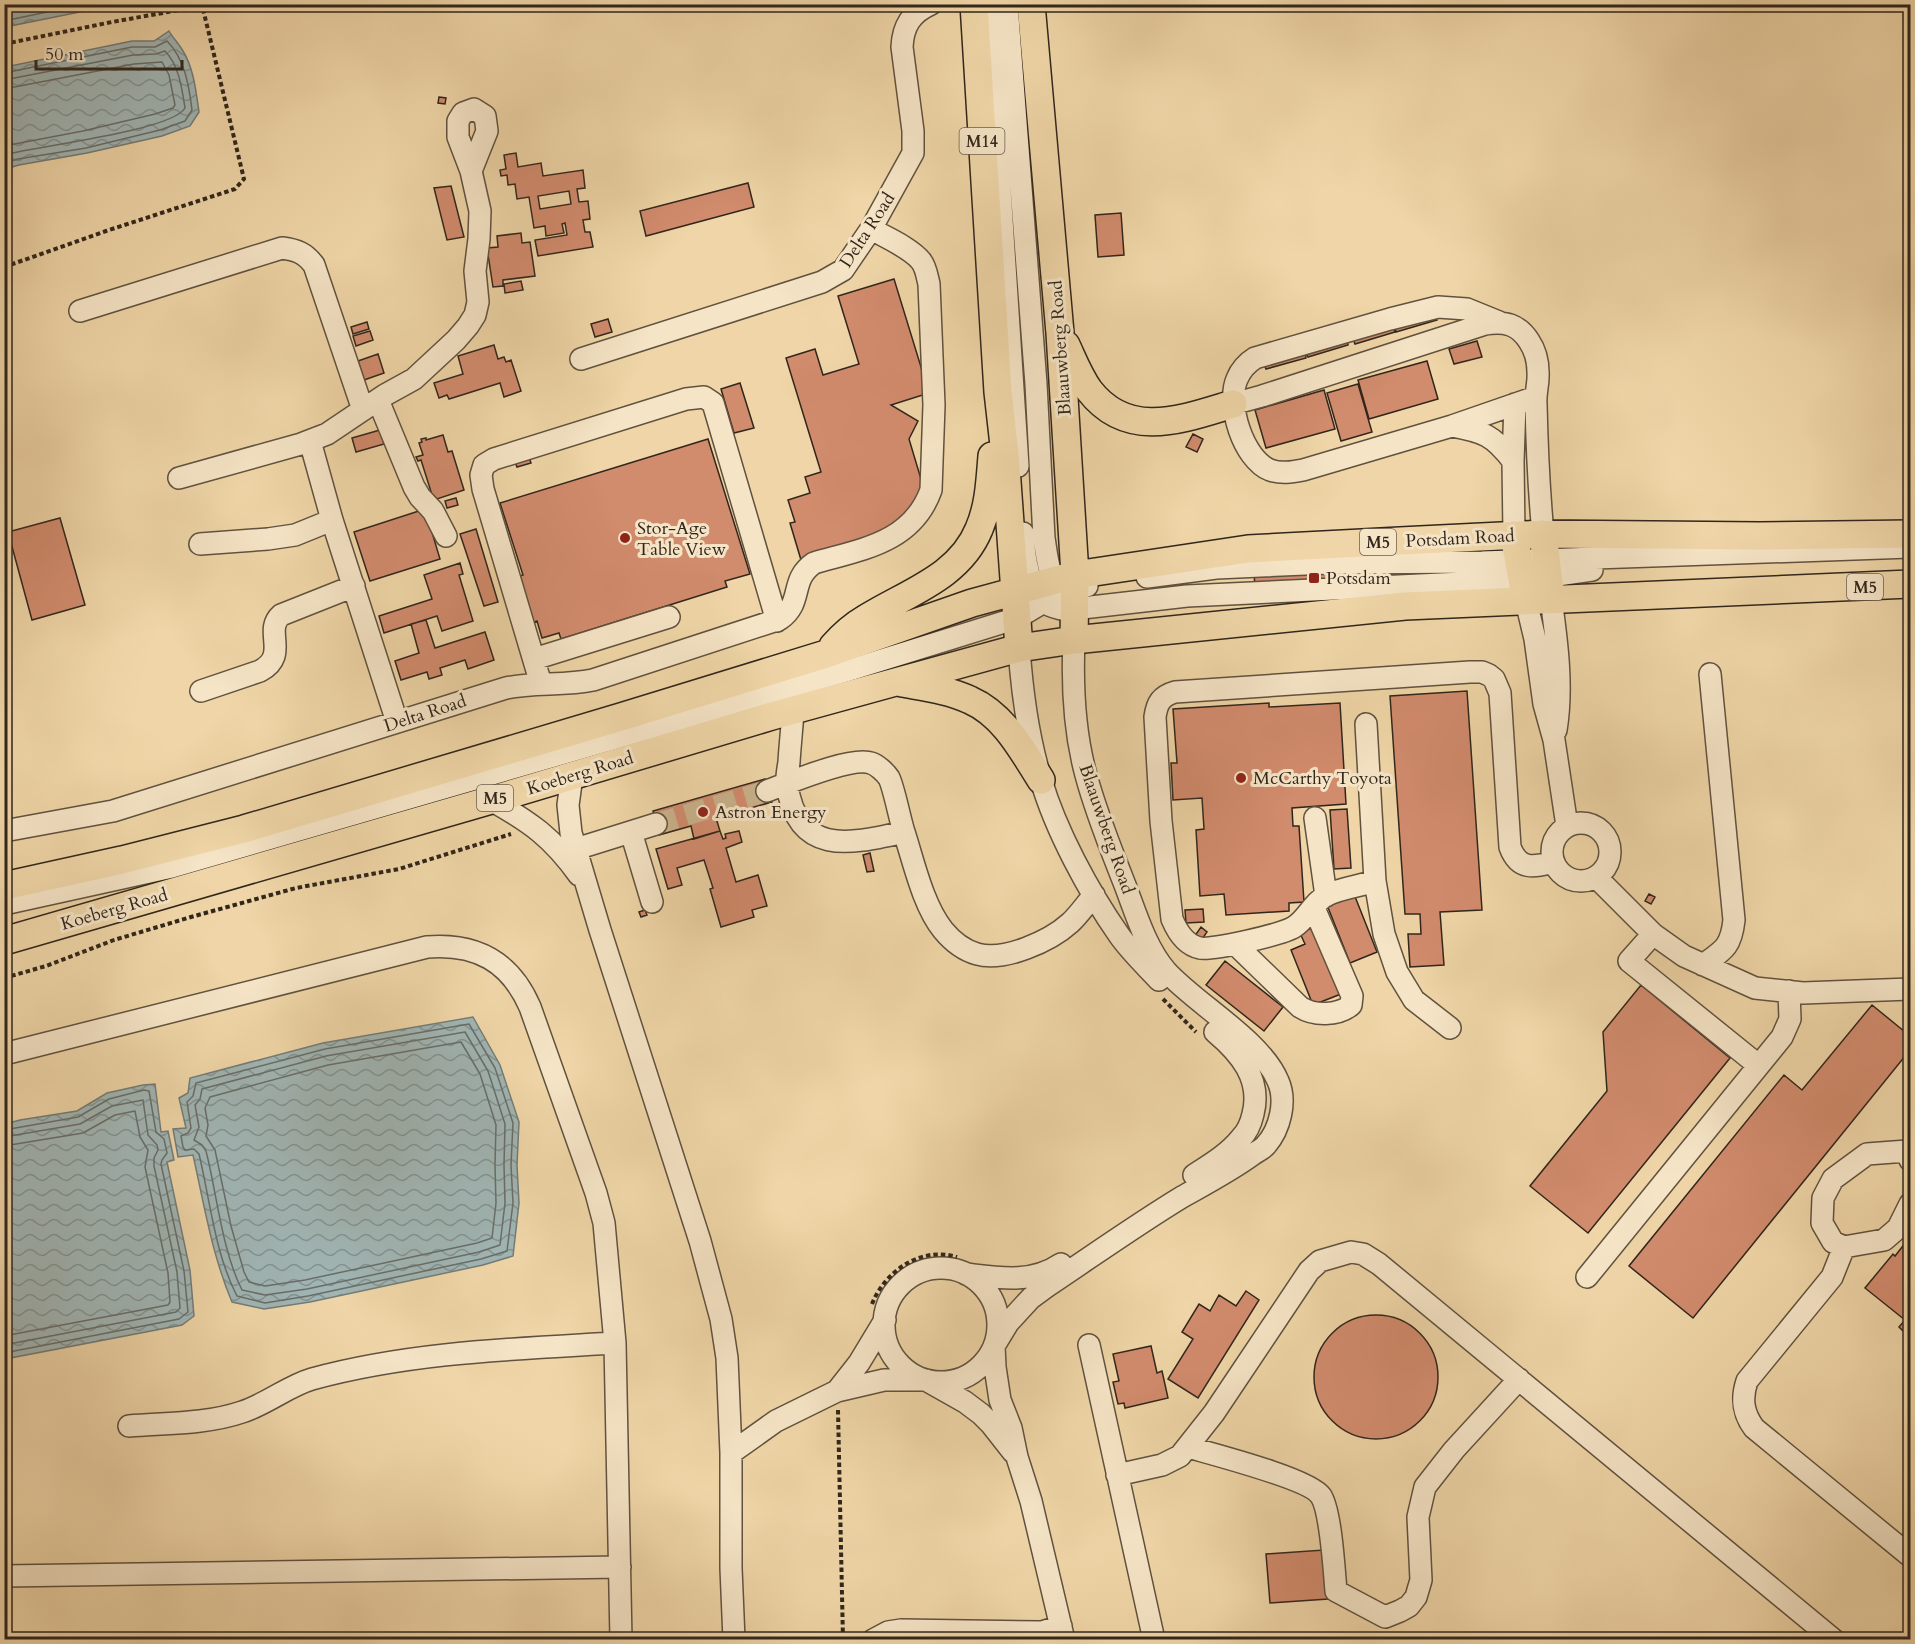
<svg xmlns="http://www.w3.org/2000/svg" width="1915" height="1644" font-family="Cardo,serif">
<style>
.water{fill:url(#water-waves);stroke:#747c77;stroke-width:1.5}
.lines{fill:none;stroke-linecap:round;stroke-linejoin:round}
.shore{stroke:#686e68;stroke-width:1.5}
.building{fill:#d18b6d;stroke:#31261c;stroke-width:1.5;fill-rule:evenodd}
.minor-tunnel{stroke:#c9b28b;stroke-width:21;stroke-dasharray:21 10;stroke-linecap:butt}
.minor-casing{stroke:#60523f;stroke-width:24}
.major-casing{stroke:#31261c;stroke-width:30}
.path{stroke:#31261c;stroke-width:4;stroke-dasharray:4.5 3;stroke-linecap:butt}
.minor{stroke:#f5e4c6;stroke-width:21}
.major{stroke:#efd5a7;stroke-width:27}
.poi-dot{fill:#8f2418;stroke:#f5e4c6;stroke-width:2}
.labels{text-anchor:middle;stroke-width:6;stroke-linejoin:round;paint-order:stroke}
.shield{fill:#f5e4c6;stroke:#6c5f4f;stroke-width:1.5}
.shield-label{font-size:16px;font-weight:bold;fill:#31261c}
.street-label{font-size:18px;fill:#31261c;stroke:#f5e4c6}
.poi-label{font-size:18px;fill:#31261c;stroke:#f5e4c6;text-anchor:start}
</style>
<defs>
<pattern id="water-waves" width="16" height="10" patternUnits="userSpaceOnUse" patternTransform="scale(1.5)"><rect width="16" height="10" fill="#a0b5b4"/><path d="M0 5q4-4 8 0t8 0" fill="none" stroke="#839392"/></pattern>
</defs>
<rect width="100%" height="100%" fill="#efd5a7"/>
<filter id="stains"><feTurbulence type="fractalNoise" baseFrequency=".00333" numOctaves="4"/><feColorMatrix values="0 0 0 0 .2 0 0 0 0 .09 0 0 0 0 .02 0 0 0 .5 -.17"/></filter>
<radialGradient id="worn" r=".72"><stop offset=".6" stop-color="#630" stop-opacity="0"/><stop offset="1" stop-color="#630" stop-opacity=".3"/></radialGradient>
<!-- water -->
<path class="water" d="M5,4H115V5L5,27Z
M169,31C173,38 179,44 183,51C194,69 196,92 199,112L190,126L162,136L87,153L19,165L5,169V67L132,41H154Z
M473,1017L500,1065L519,1122L517,1165L519,1203L513,1256L483,1265L310,1302L264,1309L232,1302C212,1255 204,1204 193,1155L178,1157L173,1129L186,1128L179,1098L188,1093L190,1078L323,1043Z
M155,1084L161,1132L168,1131L174,1160L167,1162L190,1270L194,1316L182,1325L5,1359V1124L20,1120L77,1111L107,1093L143,1085Z"/>
<g class="lines">
<!-- shore -->
<path class="shore" d="M4,21L85,4
M4,73L132,47H155L167,41C185,59 189,86 192,110L185,121L160,130L86,148L18,159L4,163
M4,80L133,55L156,54L165,51C179,65 182,89 185,108C172,131 35,146 4,155
M4,89L134,64L162,62L169,75L175,105L173,108L155,114L83,131L4,146
M469,1024L495,1068L513,1123L511,1165L513,1203L507,1251L481,1259L308,1296L265,1303L237,1296C215,1254 210,1200 199,1154L194,1149L185,1150L183,1147L181,1136L188,1133L191,1128L187,1102L193,1096L196,1083L325,1049Z
M465,1032L488,1071L505,1124L504,1165L505,1203L500,1245L479,1252L307,1289L265,1295L242,1290C222,1251 217,1194 206,1151L202,1145L194,1140L199,1127L195,1105L200,1099L202,1089L326,1056Z
M461,1042L480,1074L496,1125L495,1165L496,1203L492,1238L477,1243L305,1280L265,1286L249,1282L244,1272L231,1226L215,1150L206,1136L208,1125L205,1108L210,1097L328,1065Z
M4,1130L78,1117L109,1099L144,1090L149,1091L156,1132L164,1139L167,1153L162,1160L161,1164L184,1271L188,1312L179,1319L4,1353
M4,1137L80,1124L112,1106L143,1100L148,1135L157,1145L158,1150L154,1158V1166L177,1272L180,1308L176,1312L4,1345
M4,1146L83,1133L115,1115L135,1111L140,1137L148,1150L145,1167L168,1273L170,1302L168,1305L4,1336"/>
</g>
<!-- building -->
<path class="building" d="M439,97L446,98L445,104L438,103Z
M516,153L518,167L541,163L543,176L583,170L585,188L577,189L579,202L588,201L590,219L583,220L585,232H590L593,247L538,256L535,240L567,235L565,223L562,224L564,233L546,236L545,226L534,228L529,197L517,199L515,184L508,185L507,175L501,176L500,170L506,169L504,155ZM569,191L571,204L540,209L538,196Z
M748,183L754,207L646,236L640,211Z
M451,186L464,237L447,240L434,188Z
M1121,213L1124,255L1098,257L1095,215Z
M521,233L522,243L530,242L535,276L503,280V286L493,287L487,248L498,247L497,236Z
M894,279L929,393L891,405L918,421L909,439L924,489L893,531L801,560L790,523L795,522L788,500L810,493L805,477L821,472L786,358L815,349L823,375L859,364L838,296Z
M521,281L523,290L505,293L504,284Z
M1435,315L1437,320L1396,332L1395,327Z
M608,319L612,332L595,337L591,324Z
M367,322L369,329L353,334L351,327Z
M1393,327L1395,332L1355,344L1353,339Z
M370,331L373,340L356,346L353,336Z
M1347,340L1348,345L1308,357L1306,352Z
M1477,341L1482,357L1454,364L1449,349Z
M494,345L498,359L504,357L506,362L511,360L521,391L504,397L500,383L449,399L447,395L439,398L434,383L463,374L458,356Z
M1305,352L1306,358L1266,369L1264,364Z
M378,354L384,373L364,380L358,361Z
M1427,361L1438,399L1369,419L1358,380Z
M740,383L754,428L734,433L721,389Z
M1358,384L1372,432L1341,441L1327,393Z
M1324,390L1335,429L1266,448L1255,410Z
M380,430L384,444L356,452L352,438Z
M1193,434L1203,439L1197,452L1186,447Z
M443,435L448,452L452,451L464,490L437,499L435,497L433,498L421,460L418,461L416,457L423,455L419,443L422,442L421,439L426,438V440Z
M708,439L750,574L725,581L727,587L561,639L559,633L542,638L537,621L527,625L513,578L523,575L500,503Z
M528,454L531,463L517,467L514,459Z
M456,498L458,505L447,508L445,501Z
M425,509L440,559L370,581L354,532Z
M60,518L85,605L32,620L8,532Z
M476,529L498,602L484,606L460,534Z
M460,563L463,574L459,575L473,621L442,631L437,616L384,633L379,616L432,599L424,575Z
M1373,570L1374,582L1255,586L1254,574Z
M426,620L435,648L485,632L494,660L468,669L465,660L440,668L442,675L429,679L427,672L401,680L395,661L419,653L411,624Z
M1467,691L1482,910L1440,912L1444,965L1410,967L1408,934H1421L1420,914H1405L1390,696Z
M1269,703V707L1340,703L1346,804L1292,808L1293,826H1299L1304,902L1289,903V911L1226,915L1224,894L1200,896L1196,830L1204,829L1202,798L1173,800L1171,763H1177L1173,709Z
M765,779L772,802L716,818L720,831L694,839L691,826L659,835L653,811Z
M1347,809L1351,868L1334,869L1330,810Z
M720,831L723,839L726,838L725,834L739,831L742,842L726,848L736,882L758,875L767,906L752,910L754,917L721,927L710,889L713,888L704,860L677,868L682,885L668,889L656,849Z
M870,853L874,871L867,872L863,855Z
M1354,894L1377,952L1350,963L1327,905Z
M1649,894L1655,897L1651,904L1645,901Z
M1203,909L1204,922L1186,923L1185,910Z
M645,910L647,915L641,917L639,912Z
M1313,925L1341,994L1313,1005L1291,950L1305,944L1299,931Z
M1201,927L1207,932L1200,942L1194,937Z
M1225,961L1283,1007L1264,1031L1206,985Z
M1641,985L1730,1058L1588,1233L1530,1186L1607,1091L1603,1032Z
M1872,1005L1910,1036V1050L1693,1318L1629,1266L1784,1075L1802,1090Z
M1910,1237V1283L1908,1287L1910,1289V1324L1865,1288L1893,1254L1895,1256Z
M1246,1291L1259,1300L1198,1398L1168,1379L1193,1339L1182,1332L1199,1304L1210,1311L1219,1295L1236,1306Z
M1314 1377a62 62 0 1 1 124 0a62 62 0 1 1-124 0Z
M1905,1320L1910,1324V1338L1899,1327Z
M1151,1346L1157,1373L1162,1371L1168,1398L1125,1408L1124,1403L1118,1404L1113,1382L1119,1381L1113,1354Z
M1324,1550L1328,1599L1270,1603L1266,1554Z"/>
<g class="lines">
<!-- minor-tunnel -->
<path class="minor-tunnel" d="M656,824L767,791"/>
<defs>
<path id="minor" d="M988,4L1018,466
M1007,4L1036,384L1044,538C1047,555 1048,581 1064,590
M80,311L282,248C297,250 305,253 314,265L363,410
M1499,322L1467,309L1438,307L1390,319L1255,358C1247,363 1241,369 1237,379C1226,404 1243,459 1270,470C1281,474 1292,472 1303,470L1452,426L1536,397
M581,359L822,282L843,270L871,229L913,153V131L902,47C903,26 911,13 931,4
M378,400L414,487L420,497L433,511L446,536
M1233,404L1262,396L1485,324C1505,321 1518,324 1529,341C1535,350 1538,361 1538,372C1539,383 1535,393 1536,404C1537,448 1539,491 1543,534
M1452,426C1484,432 1493,435 1513,461
M310,441L332,520L397,722
M179,478L301,444L327,434L385,395L414,379L456,340L468,326L475,315L478,302L475,271L479,239L480,211L471,171L458,137V121L463,113L474,109L485,116L487,131L471,171
M1023,533C1024,554 1027,584 1043,601C1049,607 1058,608 1065,610L1187,596L1484,582L1523,580L1592,570
M1514,535L1513,461L1515,404
M200,544L268,539L295,535L332,520
M1147,577L1216,568L1329,563L1482,562L1910,547
M1551,599C1557,642 1563,688 1556,730
M1526,601L1535,639L1544,704L1554,740L1567,826
M1019,648C1022,692 1028,737 1041,780C1056,831 1089,892 1119,935C1130,951 1146,966 1159,980
M534,659L669,617
M541,684L483,489L481,475L484,465L494,459L686,399L704,397L713,403L777,621
M201,691L260,671C290,655 263,631 281,615L354,586
M1366,724L1375,881L1384,934L1397,972L1414,1000L1450,1028
M572,776L568,805L571,833L600,930L700,1241L721,1319L727,1358L731,1453V1568L734,1640
M767,791C789,783 851,756 871,763C877,765 885,772 889,778C894,788 900,820 904,832C850,844 798,857 787,785C786,778 788,769 789,762C790,745 792,728 793,711
M491,800C530,822 552,837 579,875
M1315,818L1326,896
M1552 852a29 29 0 1 1 58 0a29 29 0 1 1-58 0Z
M4,831L113,811L506,688C535,682 564,686 593,680L780,619C804,602 789,580 814,563C862,549 912,543 931,490L934,405L929,284C927,276 926,267 921,261C911,248 885,237 871,229
M631,832L652,902
M904,832C914,863 923,905 943,930C952,941 963,950 977,954C1004,962 1050,941 1070,923C1079,915 1086,904 1094,895
M576,849L656,824
M1596,877L1653,934L1684,956L1755,988L1803,993L1910,989
M1375,881C1360,886 1341,888 1327,895C1313,902 1307,919 1294,927C1283,934 1211,951 1200,948C1185,945 1177,931 1172,919L1161,821L1155,717C1157,703 1161,696 1175,692L1470,672H1482L1489,675L1494,679L1500,693L1510,847C1519,871 1534,867 1554,862
M4,904L172,867L843,672L1017,618L1064,590L1087,586
M1653,934L1629,961L1758,1065
M1235,944L1300,1007C1314,1016 1338,1016 1351,1005L1352,996L1314,908
M1703,965C1724,950 1731,947 1734,920L1710,674
M4,1054L427,947C476,943 510,961 530,1007L596,1193L604,1223L615,1343L621,1640
M1910,1160L1907,1151L1867,1154L1833,1179L1823,1198L1822,1223L1833,1242L1844,1247L1884,1240L1898,1228L1910,1204
M1194,1175C1211,1164 1228,1154 1241,1138C1247,1132 1251,1123 1253,1114C1262,1079 1240,1053 1215,1032
M1844,1247L1832,1277L1747,1381C1741,1399 1743,1413 1754,1428L1910,1556
M884 1325a57 57 0 1 1 114 0a57 57 0 1 1-114 0Z
M966,1274C999,1278 1032,1284 1061,1264
M1587,1277L1782,1037L1790,1019L1789,991
M1089,1345L1154,1640
M837,1391L859,1363L885,1320
M129,1426C166,1423 207,1424 242,1412C267,1404 288,1386 312,1379C411,1352 514,1349 615,1343
M1188,1447C1212,1454 1310,1479 1321,1496C1331,1512 1334,1569 1336,1591L1385,1617L1400,1611L1409,1606L1416,1597L1421,1580L1418,1517L1425,1487L1454,1450L1519,1379
M731,1453L776,1421L837,1391L884,1380H926L965,1402L981,1414L991,1424L1013,1452
M1117,1475L1162,1465L1180,1456L1214,1413L1309,1271L1320,1261L1351,1252L1363,1254L1379,1264L1834,1640
M4,1576L620,1567
M873,1640L888,1632L901,1630L1042,1632L1061,1626
M1064,1640L1031,1501L1017,1457L1011,1428L1000,1400L995,1367L994,1346L1008,1323L1031,1298L1046,1287C1091,1257 1136,1225 1182,1197C1205,1184 1230,1171 1252,1155C1256,1152 1263,1149 1266,1145C1280,1129 1287,1101 1278,1081C1261,1040 1197,1005 1166,971C1146,948 1136,914 1125,885C1111,849 1096,813 1086,775C1074,731 1072,684 1074,640"/>
<path id="major" d="M974,4L998,392L1005,454L1019,648
M1031,4L1060,333L1075,575L1074,640
M1066,345C1073,360 1079,376 1089,390C1128,441 1183,419 1233,404
M1543,534L1551,599
M1514,535L1526,601
M833,646C843,635 853,626 865,619C906,593 959,578 979,529C989,506 990,481 992,456
M902,683C924,687 949,690 970,700C1004,715 1022,750 1041,780
M4,886L122,860L244,829L621,717L826,654L972,603L1075,575L1248,549L1400,541L1543,534L1760,536L1910,534
M4,941L491,800L772,716L1019,648L1074,640L1405,606L1910,584"/>
</defs>
<!-- minor casing -->
<use href="#minor" class="minor-casing"/>
<!-- major casing -->
<use href="#major" class="major-casing"/>
<!-- path -->
<path class="path" d="M4,44L112,22L185,9H203
M4,267L106,231L235,189L244,179L203,9V4
M4,978L46,966L114,940L191,917L296,888L399,869L511,834
M1163,999L1196,1032
M872,1304C885,1271 921,1246 957,1257
M838,1410L843,1640"/>
<!-- minor -->
<use href="#minor" class="minor"/>
<!-- major -->
<use href="#major" class="major"/>
</g>
<!-- markers -->
<g class="poi-dot">
<circle cx="625" cy="538" r="6"/>
<rect x="1308" y="572" width="12" height="12" rx="3"/>
<circle cx="1241" cy="778" r="6"/>
<circle cx="703" cy="812" r="6"/>
</g>
<g class="labels">
<!-- shield labels -->
<g class="shield">
<rect x="959.5" y="128" width="45" height="26" rx="4.5"/>
<rect x="1360" y="529" width="36" height="26" rx="4.5"/>
<rect x="1847" y="574" width="36" height="26" rx="4.5"/>
<rect x="477" y="785" width="36" height="26" rx="4.5"/>
</g>
<g class="shield-label">
<text x="982" y="147">M14</text>
<text x="1378" y="548">M5</text>
<text x="1865" y="593">M5</text>
<text x="495" y="804">M5</text>
</g>
<!-- street labels -->
<g class="street-label">
<text transform="translate(867 230) rotate(-57)" y="6">Delta Road</text>
<text transform="translate(1060 348) rotate(-94)" y="6">Blaauwberg Road</text>
<text transform="translate(1460 538) rotate(-3)" y="6">Potsdam Road</text>
<text transform="translate(425 713) rotate(-18)" y="6">Delta Road</text>
<text transform="translate(580 773) rotate(-17)" y="6">Koeberg Road</text>
<text transform="translate(1107 829) rotate(71)" y="6">Blaauwberg Road</text>
<text transform="translate(114 909) rotate(-16)" y="6">Koeberg Road</text>
</g>
<!-- poi labels -->
<g class="poi-label">
<text x="637" y="534">Stor-Age<tspan x="637" dy="21">Table View</tspan></text>
<text x="1326" y="584">Potsdam</text>
<text x="1253" y="784">McCarthy Toyota</text>
<text x="715" y="818">Astron Energy</text>
</g>
</g>
<!-- margin -->
<rect width="1915" height="1644" fill="none" stroke="#efd5a7" stroke-width="24"/>
<rect x="6" y="6" width="1903" height="1632" fill="none" stroke="#31261c" stroke-width="3"/>
<rect x="12" y="12" width="1891" height="1620" fill="none" stroke="#31261c" stroke-width="1.5"/>
<!-- scale -->
<path d="M36 60v9h146v-9" fill="none" stroke="#31261c" stroke-width="3"/>
<text x="45" y="60" font-size="18" fill="#31261c" stroke="#f5e4c6" stroke-width="4.5" paint-order="stroke">50 m</text>
<rect width="100%" height="100%" filter="url(#stains)"/>
<rect width="100%" height="100%" fill="url(#worn)"/>
</svg>
